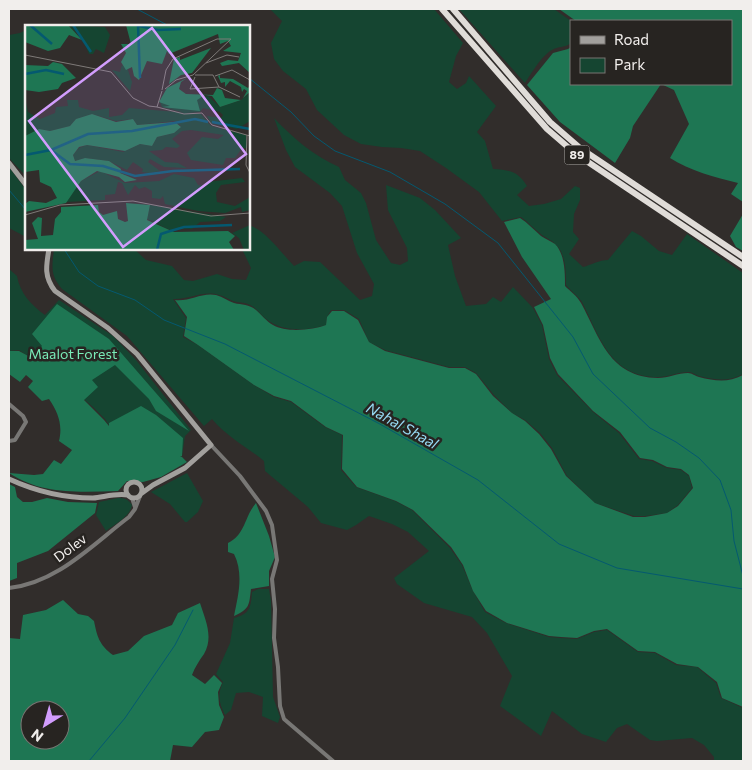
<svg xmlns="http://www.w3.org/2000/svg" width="752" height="770" font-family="Commissioner,sans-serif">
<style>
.green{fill:#154531}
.forest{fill:#1e7653;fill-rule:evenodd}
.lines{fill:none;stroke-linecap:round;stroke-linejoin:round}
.stream{stroke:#045970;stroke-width:1}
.street{stroke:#787775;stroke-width:4}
.secondary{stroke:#a2a09d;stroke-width:5}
.highway{stroke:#e0dcd8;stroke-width:6}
.labels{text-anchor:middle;stroke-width:5;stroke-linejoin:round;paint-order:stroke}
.shield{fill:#272421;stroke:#b4b1af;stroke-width:1}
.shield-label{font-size:12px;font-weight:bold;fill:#f1eeec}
.park-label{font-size:14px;fill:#79ebb7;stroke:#272421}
.street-label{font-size:14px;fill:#f1eeec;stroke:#272421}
.water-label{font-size:15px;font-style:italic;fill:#96daf4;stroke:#272421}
.inset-river{fill:none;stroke:#045970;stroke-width:2.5}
.inset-road{fill:none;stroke:#7e7a78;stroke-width:1}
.view{fill:#d29dfd;fill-opacity:0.15;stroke:#d29dfd;stroke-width:2.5}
.inset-edge{fill:none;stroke:#f1eeec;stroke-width:2.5}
</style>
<rect width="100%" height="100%" fill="#312d2b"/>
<!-- green -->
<path class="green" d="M270,9H434L463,43L456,56L449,82L457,89L466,83L469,76L496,106L477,132L485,141L493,169C509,170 518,171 527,186L517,195L529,206L544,204L561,199L575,186L580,188V200L574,214L573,232L579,239L569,254L583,267C591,265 599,260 608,260L632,231L641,236L659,251L672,255L687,234L743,273V374C728,382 716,380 699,376C696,375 692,372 689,372C678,372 668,377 658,377C610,377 600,337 582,302C578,296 571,291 566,285C566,272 566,253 555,244C552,240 546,238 542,235C534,229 528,222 521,217L502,221L479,192L446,168L420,151L401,148L382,147L361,144L344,135L317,110L306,89L283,71L274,59L271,43L282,21Z
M459,9H554L571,21V43C565,48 558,46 552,50C542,55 531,74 525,83Z
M26,30V176L9,158V35L20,33Z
M274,118C293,138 314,156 339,167L345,180L361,193L366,203L376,240L391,263L400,265L408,261L407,248L388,210L386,185L420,198L435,210L461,238L448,245L455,276L466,306L486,304L493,297L501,302L513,287L533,308L542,325L549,359L557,375L593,412L619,433L639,459L652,461L667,468L681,470L689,476L692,488L678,505L667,513L645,516H634L595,503L567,476L552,448L540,433L525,420L512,413L494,395L476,373L465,367H449L385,350L369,342L359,319L344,310H331L327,317L326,325C307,331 282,332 266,319C260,314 256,307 248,304C244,302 238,303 233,301C228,299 224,296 219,295C203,290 189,300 173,299L186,318L183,337L198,345L254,385L274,397L291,402L325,427L342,435L341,470L356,487L395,501L412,510L450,548L462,565L473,591L485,612L506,623L549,637L561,638L577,639L594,632L607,630L638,652L655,653L676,665L697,667L716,683L721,698L743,708V761H714V757L704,745L692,738L657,741L650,740L627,724L617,728L606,742L582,734L552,711L541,736L500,706L512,676L487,633L472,617L424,603L397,584L394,578L429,551L408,532L392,524L369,516L356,525L347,530L321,523L308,507L265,471L264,461C247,447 227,437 212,419L204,426L127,336L62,289C50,275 52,267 54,249H134L146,260L172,266L184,280L193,281L217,274L232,279L246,280L251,268L242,249H249V226C262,226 284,256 294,266L304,261L320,262L360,300L372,296L374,284L357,253L342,206L330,193L295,167L286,150Z
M9,167L26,190V237L9,228Z
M9,269L17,276C20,293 31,305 45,315L59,300L113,336L136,360L191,430L185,436L182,456L159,467L113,432L105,419L93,407L54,374L19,350L9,351Z
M187,473L203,501L198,512L187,522H185L170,504L151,492Z
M118,498C125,498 128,499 132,505C130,517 115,524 106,531L96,515L99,502Z
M258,589H269L271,601L273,697L280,717L278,723L262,716L263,697L249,692L236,693L231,710L225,715C219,703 217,695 223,682L216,674L230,643L234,618C250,614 251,607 252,592Z"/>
<!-- forest -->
<path class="forest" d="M559,9H743V202L731,194L738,183C715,177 690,171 670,158L689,124L674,90L661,84L633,126L630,138L615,163L560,122L527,85L553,53L568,49L571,47V84H731V21H576Z
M743,214V251L736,247L730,236Z
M520,218C528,223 534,230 541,236C545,239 551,241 555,244C565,254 565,273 565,286C570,291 577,296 581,303C600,338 609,377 658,378C668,378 678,373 688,373C692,373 695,376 699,377C715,381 728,383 743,375V707L722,698L717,682L698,667L677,664L655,652L638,651L607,629L594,631L577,638L561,637L549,636L507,623L486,611L473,591L463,565L451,547L413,510L396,501L357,487L342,469L343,435L326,427L291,401L274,396L254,385L198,345L184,336L187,317L175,300C189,302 202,292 216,295C223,297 228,301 234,303C242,305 249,304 256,310C262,315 266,321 273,325C286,333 313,330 326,325L327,317L332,311H344L358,320L369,342L385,351L449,368H465L476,374L493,396L512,413L525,421L539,434L551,449L566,476L595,503L633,517H645L667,513L678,506L693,488L689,475L681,469L667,467L653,460L640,458L620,432L593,411L558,374L550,358L543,325L534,307L551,299L522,257L504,222Z
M57,304L109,339L189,431L156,411L149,399L115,365L92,380L98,387L84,400L104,420L109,426V423L141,406L156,415L183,438L182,456L180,457H182L187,462L161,477L143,482L127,481L118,491C79,492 42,495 9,473L34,475L43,474L54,460L61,464L72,450L59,441C63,425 58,412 49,399L42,401L28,387L33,381L26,375L20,382L9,374V351H19L32,358L42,346L32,334Z
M9,484L15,487L17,497L23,502H32L47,498L68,502L97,503L95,513L48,551L17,563V578L9,581Z
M256,503L269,536L275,557L269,571V586L251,589C249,605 250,609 234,616C238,596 244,574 234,554L228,552V543C246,534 244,517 256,503Z
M63,600L78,614L88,616L94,621C97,636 99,645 113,655L128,651L144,636L172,625L178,613L200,603C205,619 214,637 204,654C199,661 195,667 192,675L205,684L214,675L222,683L218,692L219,705L224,717L219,730L205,732L192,747L173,745L170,761H9V638L20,639L23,615L46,610ZM30,710H60V740H30Z"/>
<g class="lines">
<!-- stream -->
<path class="stream" d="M137,9L169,26
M249,78L291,112L314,136L335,151L390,172L445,204L498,243L573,337L593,374L650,428L676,442L699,458L720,480L731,510L734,541L743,576
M9,190L26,210
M64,249L79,272L98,286L135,300L164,320L225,344L378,423L478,480L559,544L617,568L743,589
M89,761L125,718L175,645L193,610"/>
<!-- street -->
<path class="street" d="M9,404L23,416L26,422L15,440L9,441
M211,445L240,476L266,511L272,525L277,560L272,579L275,609L274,638L278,667L280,706L284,719L333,761
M132,498L135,507
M9,588C57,583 92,545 129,517L135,509L140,496"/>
<!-- secondary -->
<path class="secondary" d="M9,163L26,185
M49,249C46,266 44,277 55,291L108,328L137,354L211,445L185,468L153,485L142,493
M9,479C35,491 63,498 93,498C104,497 116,493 128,495
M126 490a8 8 0 1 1 16 0a8 8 0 1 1-16 0Z"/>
<!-- highway -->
<path class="highway" d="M442,9L547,129L576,154L743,266
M453,9L550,122L580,148L743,257"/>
</g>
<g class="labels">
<!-- shield labels -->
<rect class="shield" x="564.5" y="145.5" width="25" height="19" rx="4"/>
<g class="shield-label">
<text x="577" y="159">89</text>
</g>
<!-- park labels -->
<g class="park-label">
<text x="73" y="359">Maalot Forest</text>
</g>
<!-- street labels -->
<g class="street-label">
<text transform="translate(70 548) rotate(-37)" y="5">Dolev</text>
</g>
<!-- water labels -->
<g class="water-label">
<text transform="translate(402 426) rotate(29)" y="5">Nahal Shaal</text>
</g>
</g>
<!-- overview -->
<g transform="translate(25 25)">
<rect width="225" height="225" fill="#312d2b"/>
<path d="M43,0L80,2L85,10L79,28L71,24L68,29H64L57,13ZM97,40L103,45L107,57L105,66L87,45L95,47ZM225,68V96L212,104L186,98L182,91L196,93L198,90L195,87L178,83L175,87L161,88L137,82L135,77L138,72L147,71L167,75L183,71L195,82L216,75ZM0,73L3,87L15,94L30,88L31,82L43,81L42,75H53L54,82L68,86L84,83V92L97,90L104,83L176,89L186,101L221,110L222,123H217L210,133H201L198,140L166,135L162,128L177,112L193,114L199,110L166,105L157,106L147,114L155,121L152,123L141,122L137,125L124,126L140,137L153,138L162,143L139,142L125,134L123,137L135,146L124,148L117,147L118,144L108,137L102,145L84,136L60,133L50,136L48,130L54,123L62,120L98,127L115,119L127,121L132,112L149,108L156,101L150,96L112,100L108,94L91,96L67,89L51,94L45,101L25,106L14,104L0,111ZM75,146L100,158L134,156L149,149L169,153L173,160L181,161L182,157L217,153L220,157L196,160L191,168L192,177L210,181L225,172V185L217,187L216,182L200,188L173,186L140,179L138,171L135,174L127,173V166L120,162L114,164L110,160L103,170L97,158L93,157L90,169L80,170V175L41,177L56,156ZM125,180L201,192L195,196L175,197L167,204L150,203L149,207L122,194ZM225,200V225H219L214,213L207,208Z" fill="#154531"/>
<path d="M0,0H43L57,15L44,10L35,23L23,26L0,17ZM101,0H225V48L214,38L197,41L195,38L203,35L213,36L216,28L198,26L206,21L203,16L195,19L193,9L144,29L142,26L137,39L122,36L114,55L109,51L107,42L101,45L96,37L101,28L96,19H106ZM186,23L167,48L156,50L144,59L149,34L155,32V35ZM28,37L37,39L51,53L37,58L33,64L14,67L0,65V40L23,41ZM195,50V53L208,54L223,63L225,61V67L218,73L222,66L219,64L217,67L216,62L205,56L200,62V57L196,58L193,51ZM162,53L156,57L154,64L161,69L188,70L192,63L197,65L200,73L216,75L195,82L187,71L180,70L172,75L175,86L137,82L145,81L134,77L142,63ZM67,89L91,97L108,94L112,100L150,97L156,102L149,108L132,112L127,121L115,119L100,126L62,120L54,122L48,130L50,136L60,133L84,136L96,144L95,148L112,155L100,157L94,152L72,146L56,156L41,178L0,187V179L4,176L21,178L32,173L26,162L15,157L14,145L0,147V111L14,104L25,106L45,101L51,94ZM101,178L125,180L122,195L149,207L203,206L210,211L204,217L209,225H0V215L13,214L7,198L13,192L17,193L16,211L28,210L30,194L36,187V182L73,180L74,187L78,190L92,186L93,194L100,197L103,196Z" fill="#1e7653"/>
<path class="inset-river" d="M5,0L27,19M48,0L66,27M113,0L115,53M114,1L133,5L156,4M0,49L21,45L39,49M187,97L225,104M26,125L45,139L78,141L110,151L148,146L215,144M0,130L26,125L63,109L107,106L170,94L183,97M132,225L136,209L142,207L159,202L207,200"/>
<path class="inset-road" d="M0,30L86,47L108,73L124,81L132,82L137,66M181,38L202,30L214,32M168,50L206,14M170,50H188L194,62M190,51L207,45L225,55M170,52L165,64L194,62L215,72M140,64L151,55L168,50M137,65L141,45L148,34L192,14H206M132,82L159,89L177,88L187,100L225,111M222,110L221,140L225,148M0,190L35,180L108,176L186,191L225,188"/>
<path class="view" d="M127,3L221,129L98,222L4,96Z"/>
<rect width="225" height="225" class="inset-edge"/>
</g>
<!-- border -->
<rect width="752" height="770" fill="none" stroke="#f1eeec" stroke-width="20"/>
<!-- legend -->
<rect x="570" y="20" width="162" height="65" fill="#272421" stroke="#787572"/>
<rect x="580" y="36" width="25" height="8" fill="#a2a09d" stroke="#787572"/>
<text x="614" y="45" font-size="15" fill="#f1eeec">Road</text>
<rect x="580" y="58" width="25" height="15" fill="#154531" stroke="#787572"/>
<text x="614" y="70" font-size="15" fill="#f1eeec">Park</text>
<!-- north arrow -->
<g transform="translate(45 725) rotate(217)"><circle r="24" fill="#272421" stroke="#787572"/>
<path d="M0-4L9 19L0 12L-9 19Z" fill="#d29dfd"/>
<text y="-8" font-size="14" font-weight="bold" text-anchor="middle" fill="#f1eeec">N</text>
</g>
</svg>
